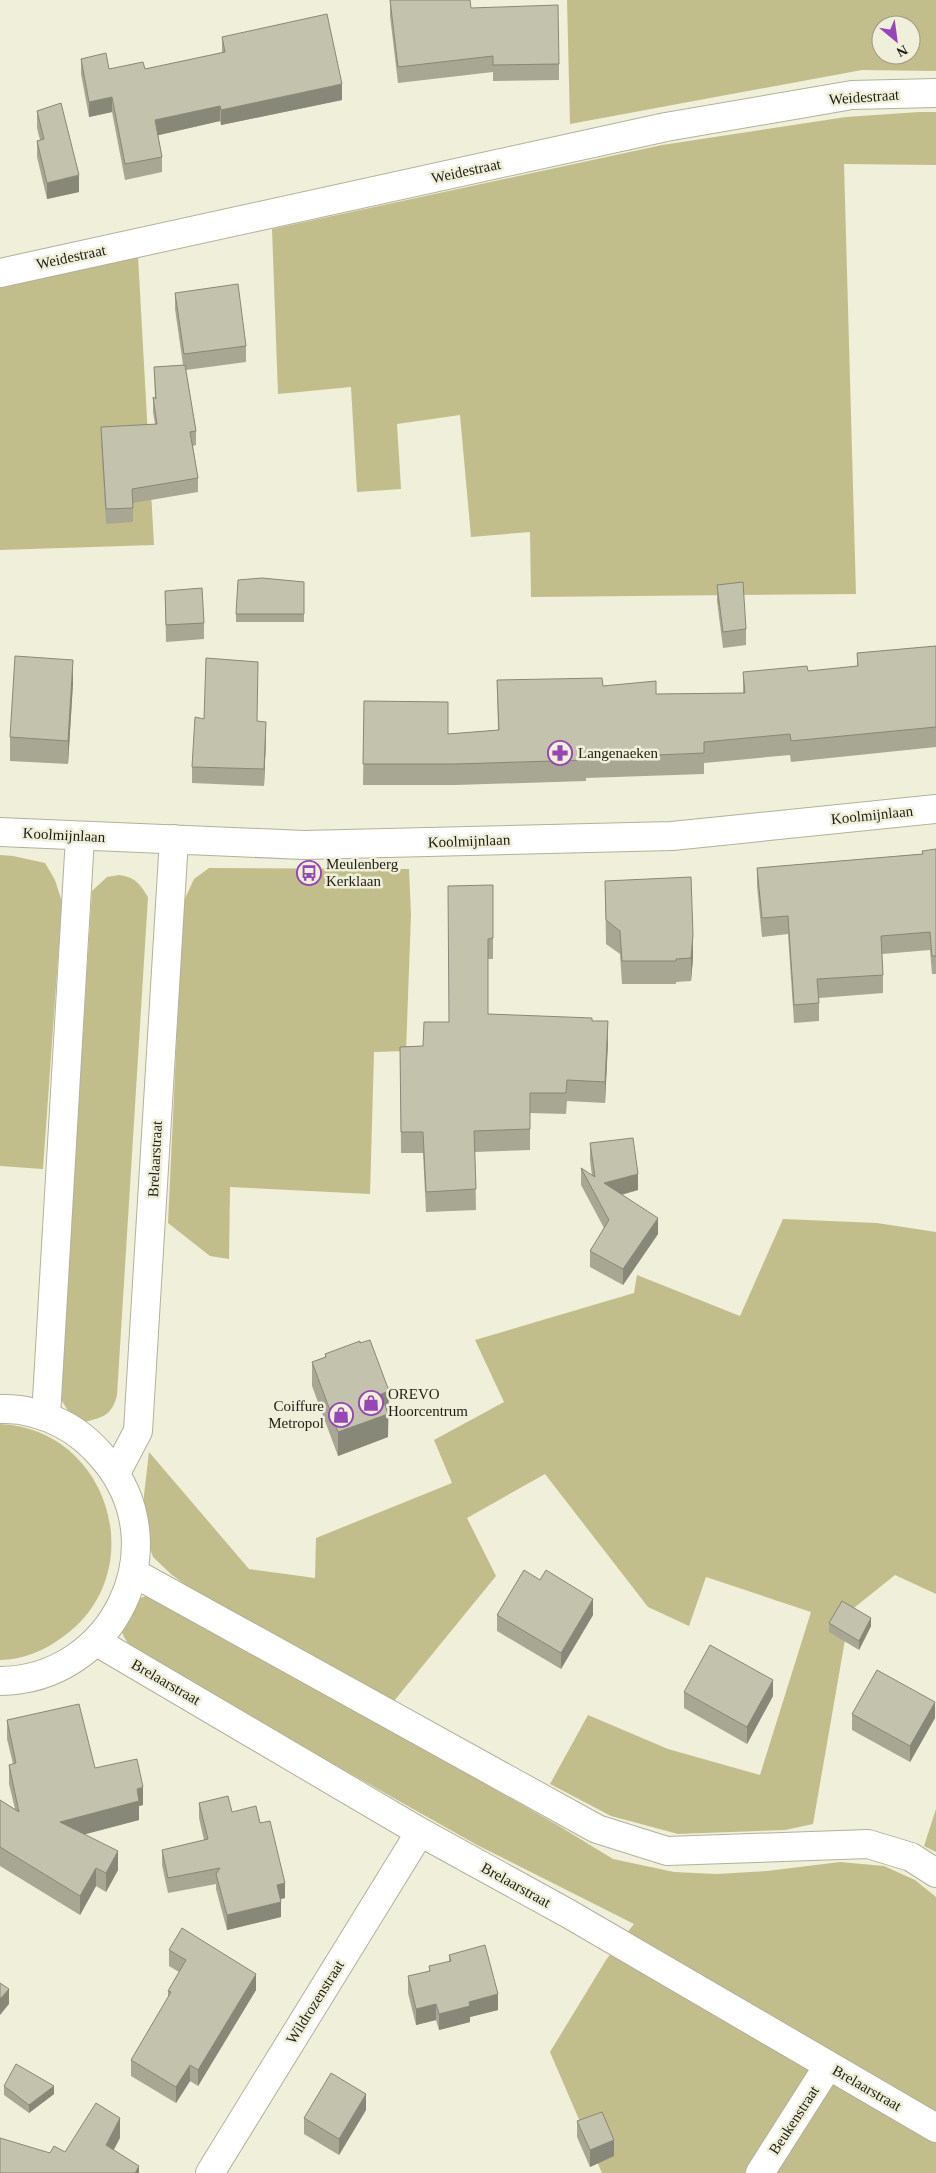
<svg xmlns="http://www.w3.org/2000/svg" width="936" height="2173" font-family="Georgia,serif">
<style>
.green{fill:#c1be8b;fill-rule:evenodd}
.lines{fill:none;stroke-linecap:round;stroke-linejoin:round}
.minor-casing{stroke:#b2b19b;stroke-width:30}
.minor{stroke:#fff;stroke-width:28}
.wall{fill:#a8a794}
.shaded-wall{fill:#888878}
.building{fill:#c3c2ac;stroke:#888878}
.labels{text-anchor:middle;stroke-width:5;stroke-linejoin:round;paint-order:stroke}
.street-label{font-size:15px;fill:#1e1e16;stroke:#f0efd9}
.poi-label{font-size:15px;fill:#1e1e16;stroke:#f0efd9;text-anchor:start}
</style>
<rect width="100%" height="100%" fill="#f0efd9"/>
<!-- green -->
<path class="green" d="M567,0H936V71L862,70L570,124ZM881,25H911V55H881Z
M919,112H936V165L844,164L856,594L531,597L530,532L471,537L460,415L397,424L401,489L357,492L351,387L278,394L272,229L662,145L846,117Z
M138,256L154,545L0,550V284Z
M0,855L13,856L45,863L55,880L62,902L43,1169L0,1166Z
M209,868L409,869L411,915L406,1051L374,1052L370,1194L230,1187L229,1259L210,1256L168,1223L183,903L194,879Z
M119,875C135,877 140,884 148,897L117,1395C112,1415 104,1417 85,1422L72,1417L60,1398L92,891L107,877Z
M783,1219L877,1223L936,1232V1594L895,1575L850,1611L813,1824L785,1830L678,1834L611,1816L550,1784L588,1715L668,1749L760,1775L811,1612L706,1577L689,1626L648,1607L545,1474L467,1518L496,1576L394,1701L215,1606L172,1575L153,1557L143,1528L144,1495L149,1452L249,1569L315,1578L316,1538L452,1483L434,1440L504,1402L475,1340L634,1293L637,1275L740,1316Z
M0,1424C110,1429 152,1572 64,1636C46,1650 23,1660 0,1660Z
M146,1596H157L559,1826L613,1859L674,1872L716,1874L767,1871L840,1862L884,1866L915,1880L936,1897V2173H602L550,2052L606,1960L634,1924L477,1845L133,1651L124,1637L119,1625L132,1601Z
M936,1809V1852L924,1846Z"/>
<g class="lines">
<defs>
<path id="minor" d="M0,273L666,127L852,95L936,93
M0,832L304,845L672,836L936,809
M0,1409C21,1408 43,1414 62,1424C80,1433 92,1444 105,1460C178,1548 113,1680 0,1681
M46,1416L80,837
M116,1473L138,1431L174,839
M134,1573L597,1829L667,1851L868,1844L911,1857L936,1873
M97,1642L420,1832L569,1914L936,2128
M210,2173L420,1832
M760,2173L828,2066"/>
</defs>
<!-- minor casing -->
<use href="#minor" class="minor-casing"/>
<!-- minor -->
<use href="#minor" class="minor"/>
</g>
<!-- wall -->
<path class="wall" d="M390,0L471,8L559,64V80L493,81V72L398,83L390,16Z
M222,37L342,100L221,125L220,121L158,135L162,157V172L125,180L112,112L89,117L81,74V59L109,69H145L222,53Z
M37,111L79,192L47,199L37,157V141L40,140L37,128Z
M175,293L246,346V362L186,370L196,431V445L193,446L198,478V492L133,503V522L106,524L101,442V427L155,424L153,412V397L155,399L154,367L183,365L175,309Z
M304,582V622H236V614Z
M717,585L746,629V645L723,648L717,601Z
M165,591L204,623V639L166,642Z
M936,646V747L791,762L790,755L704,763V774L586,778V781L455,785H363L364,701L448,734L498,730L497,680L603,686L656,694L743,693V672L808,671L857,666V653Z
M73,683L68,764L10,761V737Z
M204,719L258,721L266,738L264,786L192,783V767Z
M936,849V974H932L930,950L882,954L883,975V993L819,998V1021L794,1023L788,934L762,937L757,886V868L922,854Z
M605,881L693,958L691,981L676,982V984H622L620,954L606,944Z
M493,885V959H488V1014L592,1021L608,1042L605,1103L567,1101L566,1114L530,1113V1150L475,1152L476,1210L426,1212L423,1153H401L400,1047L423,1046L449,1022Z
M590,1143L638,1190L622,1195L658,1234L623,1285L590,1267V1251L604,1228L581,1185V1168L592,1176L590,1160Z
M325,1354L389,1414L388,1415V1437L338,1456L312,1386V1362L325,1357Z
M497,1615H593L561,1669L497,1631Z
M829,1623L871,1626L859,1650L829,1632Z
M684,1692L773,1696L747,1744L684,1708Z
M852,1714L935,1718L910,1762L852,1730Z
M7,1720L95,1768L143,1805L139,1806V1820L84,1834L118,1870L106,1892L96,1886L80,1915L0,1866V1800L15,1809L9,1784V1765L13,1764L7,1739Z
M199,1803L232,1812L260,1823L285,1898L281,1899V1917L227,1930L216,1889V1884L168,1893L162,1865V1850L204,1840L199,1818Z
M169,1950L256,1990L198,2086L190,2081L176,2103L131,2076V2060L168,1998V1991L179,1972L169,1966Z
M449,1955L498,2010L470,2017V2022L439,2030L436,2020L416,2025L408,1993V1976L429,1971V1966L449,1962Z
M4,2086L54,2094L29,2113L4,2095Z
M366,2110L339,2155L304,2134V2118Z
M577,2121L614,2156L590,2167L577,2137Z"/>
<!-- shaded-wall -->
<path class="shaded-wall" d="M342,84V100L221,125V110Z
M112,97V112L89,117V102Z
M220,106V121L155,136V120Z
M79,175V192L47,199V183Z
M73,660V683L68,764V741Z
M266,722V738L264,786V769Z
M693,935V958L691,981V958Z
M608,1021V1042L605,1103V1082Z
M638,1174V1190L604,1199V1183Z
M658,1218V1234L623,1285V1269Z
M389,1391L388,1437L338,1456V1432L381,1394Z
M593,1599V1615L561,1669V1653Z
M871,1618V1626L859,1650V1641Z
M773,1680V1696L747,1744V1727Z
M935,1702V1718L910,1762V1746Z
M143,1787V1805L139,1806V1820L60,1841V1822Z
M118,1851V1870L106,1892V1873Z
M96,1868V1886L80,1915V1896Z
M285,1883V1898L277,1900V1885Z
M281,1902V1917L227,1930V1915Z
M256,1974V1990L198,2086V2070Z
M9,1989V2004L0,2015V1999Z
M498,1994V2010L470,2017V2022L439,2030V2014L469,2002Z
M436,2004V2020L416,2025V2009Z
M190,2065V2081L176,2103V2087Z
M54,2086V2094L29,2113V2105Z
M366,2094V2110L339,2155V2139Z
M120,2118V2138L106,2165V2145Z
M614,2140V2156L590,2167V2150Z
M139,2166V2173H135Z"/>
<!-- building -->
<path class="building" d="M390,0H470L471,8L558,5L559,64L493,65V56L398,67Z
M327,14L342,84L221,110L220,106L155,120L162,157L125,164L112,97L89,102L81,59L106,53L109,69L143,62L145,69L225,52L222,37Z
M61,103L79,175L47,183L37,141L44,139L37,111Z
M238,284L246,346L184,354L175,293Z
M185,365L196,431L190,432L198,478L132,489L133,508L106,509L101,427L157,424L153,397L156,399L154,367Z
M262,578L304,582V614H236L238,580Z
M743,582L746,629L723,632L717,585Z
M202,588L204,623L166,625L165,591Z
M936,646V727L791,741L790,734L704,742V753L586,758V760L455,764H363L364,701L448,702V734L499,730L497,680L602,678L603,686L656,681V694L745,693L743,672L807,666L808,671L858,666L857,653Z
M15,656L73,660L68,741L10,737Z
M206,658L258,662L257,721L266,722L264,769L192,767L195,717L204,719Z
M936,849V956H932L930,932L881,936L883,975L817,979L819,1003L794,1005L788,916L762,918L757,868L923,854L922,851Z
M691,877L693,935L691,958L676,959V961H622L620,931L606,920L605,881Z
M493,885V938L488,939V1014L592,1018V1021H608L605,1082L567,1080L566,1093H530V1129L474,1131L476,1189L426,1192L423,1132H401L400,1047L423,1046L424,1022H449L448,886Z
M633,1138L638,1174L604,1183L658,1218L623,1269L590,1251L609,1220L581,1168L595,1177L590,1143Z
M370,1340L389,1391L381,1394L388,1414L338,1432L312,1362L326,1357L325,1354L360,1341V1343Z
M524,1570L540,1580L546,1570L593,1599L561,1653L497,1615Z
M842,1601L871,1618L859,1641L829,1623Z
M710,1645L773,1680L747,1727L684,1692Z
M877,1670L935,1702L910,1746L852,1714Z
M79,1704L95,1768L137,1759L143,1787L137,1789L139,1801L60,1822L118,1851L106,1873L96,1868L80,1896L0,1847V1800L19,1812L9,1765L16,1763L7,1720Z
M228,1796L232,1812L256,1806L260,1823L270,1821L285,1883L277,1885L281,1902L227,1915L216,1874L220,1868L168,1878L162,1850L208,1839L199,1803Z
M182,1928L256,1974L198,2070L190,2065L176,2087L131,2060L171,1992L168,1991L186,1960L169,1950Z
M485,1945L498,1994L469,2002L470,2006L439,2014L436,2004L416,2009L408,1976L430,1971L429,1966L451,1961L449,1955Z
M0,1983L9,1989L0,1999Z
M16,2064L54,2086L29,2105L4,2086Z
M331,2073L366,2094L339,2139L304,2118Z
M96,2103L120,2118L106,2145L139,2166L135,2173H0V2138L50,2153L54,2146L65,2152Z
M602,2112L614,2140L590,2150L577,2121Z"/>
<!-- icons -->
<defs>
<symbol id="pharmacy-ring" viewBox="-11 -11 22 22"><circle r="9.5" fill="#f0efd9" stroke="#9646b6" stroke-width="1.5"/><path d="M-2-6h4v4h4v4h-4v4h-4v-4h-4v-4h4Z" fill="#9646b6"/></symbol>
<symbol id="bus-ring" viewBox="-11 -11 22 22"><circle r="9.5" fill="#f0efd9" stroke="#9646b6" stroke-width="1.5"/><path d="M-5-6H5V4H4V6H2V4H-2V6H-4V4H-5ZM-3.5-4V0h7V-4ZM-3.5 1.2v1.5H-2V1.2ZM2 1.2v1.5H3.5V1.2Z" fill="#9646b6"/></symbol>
<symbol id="shop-ring" viewBox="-11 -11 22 22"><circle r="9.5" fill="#f0efd9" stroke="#9646b6" stroke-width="1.5"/><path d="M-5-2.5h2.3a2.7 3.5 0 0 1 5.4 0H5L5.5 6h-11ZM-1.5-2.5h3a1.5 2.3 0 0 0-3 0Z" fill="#9646b6"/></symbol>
</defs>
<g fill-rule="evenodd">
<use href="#pharmacy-ring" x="546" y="739" width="28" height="28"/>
<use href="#bus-ring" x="295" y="859" width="28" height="28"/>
<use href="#shop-ring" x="357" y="1389" width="28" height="28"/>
<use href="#shop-ring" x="327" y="1401" width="28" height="28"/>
</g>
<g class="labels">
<!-- street labels -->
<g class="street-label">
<text transform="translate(864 97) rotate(-4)" y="5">Weidestraat</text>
<text transform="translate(466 171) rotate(-12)" y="5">Weidestraat</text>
<text transform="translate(71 257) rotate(-12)" y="5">Weidestraat</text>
<text transform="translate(872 815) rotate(-6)" y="5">Koolmijnlaan</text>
<text transform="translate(64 835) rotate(3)" y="5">Koolmijnlaan</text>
<text transform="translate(469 841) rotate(-2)" y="5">Koolmijnlaan</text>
<text transform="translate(155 1159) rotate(-87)" y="5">Brelaarstraat</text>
<text transform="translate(166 1682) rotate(30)" y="5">Brelaarstraat</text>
<text transform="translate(516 1885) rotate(29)" y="5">Brelaarstraat</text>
<text transform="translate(315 2002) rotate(-58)" y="5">Wildrozenstraat</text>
<text transform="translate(867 2088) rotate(30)" y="5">Brelaarstraat</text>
<text transform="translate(794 2120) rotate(-57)" y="5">Beukenstraat</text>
</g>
<!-- poi labels -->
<g class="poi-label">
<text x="578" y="758">Langenaeken</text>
<text x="326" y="869">Meulenberg<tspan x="326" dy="17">Kerklaan</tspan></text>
<text x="388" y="1399">OREVO<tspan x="388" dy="17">Hoorcentrum</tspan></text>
<text x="324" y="1411" text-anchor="end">Coiffure<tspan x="324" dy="17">Metropol</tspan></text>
</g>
</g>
<!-- north arrow -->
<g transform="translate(896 40) rotate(151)"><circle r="24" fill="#f0efd9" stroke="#9c9b8b"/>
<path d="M0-4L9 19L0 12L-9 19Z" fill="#9646b6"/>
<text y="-8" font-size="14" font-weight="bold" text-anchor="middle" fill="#1e1e16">N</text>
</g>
</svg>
